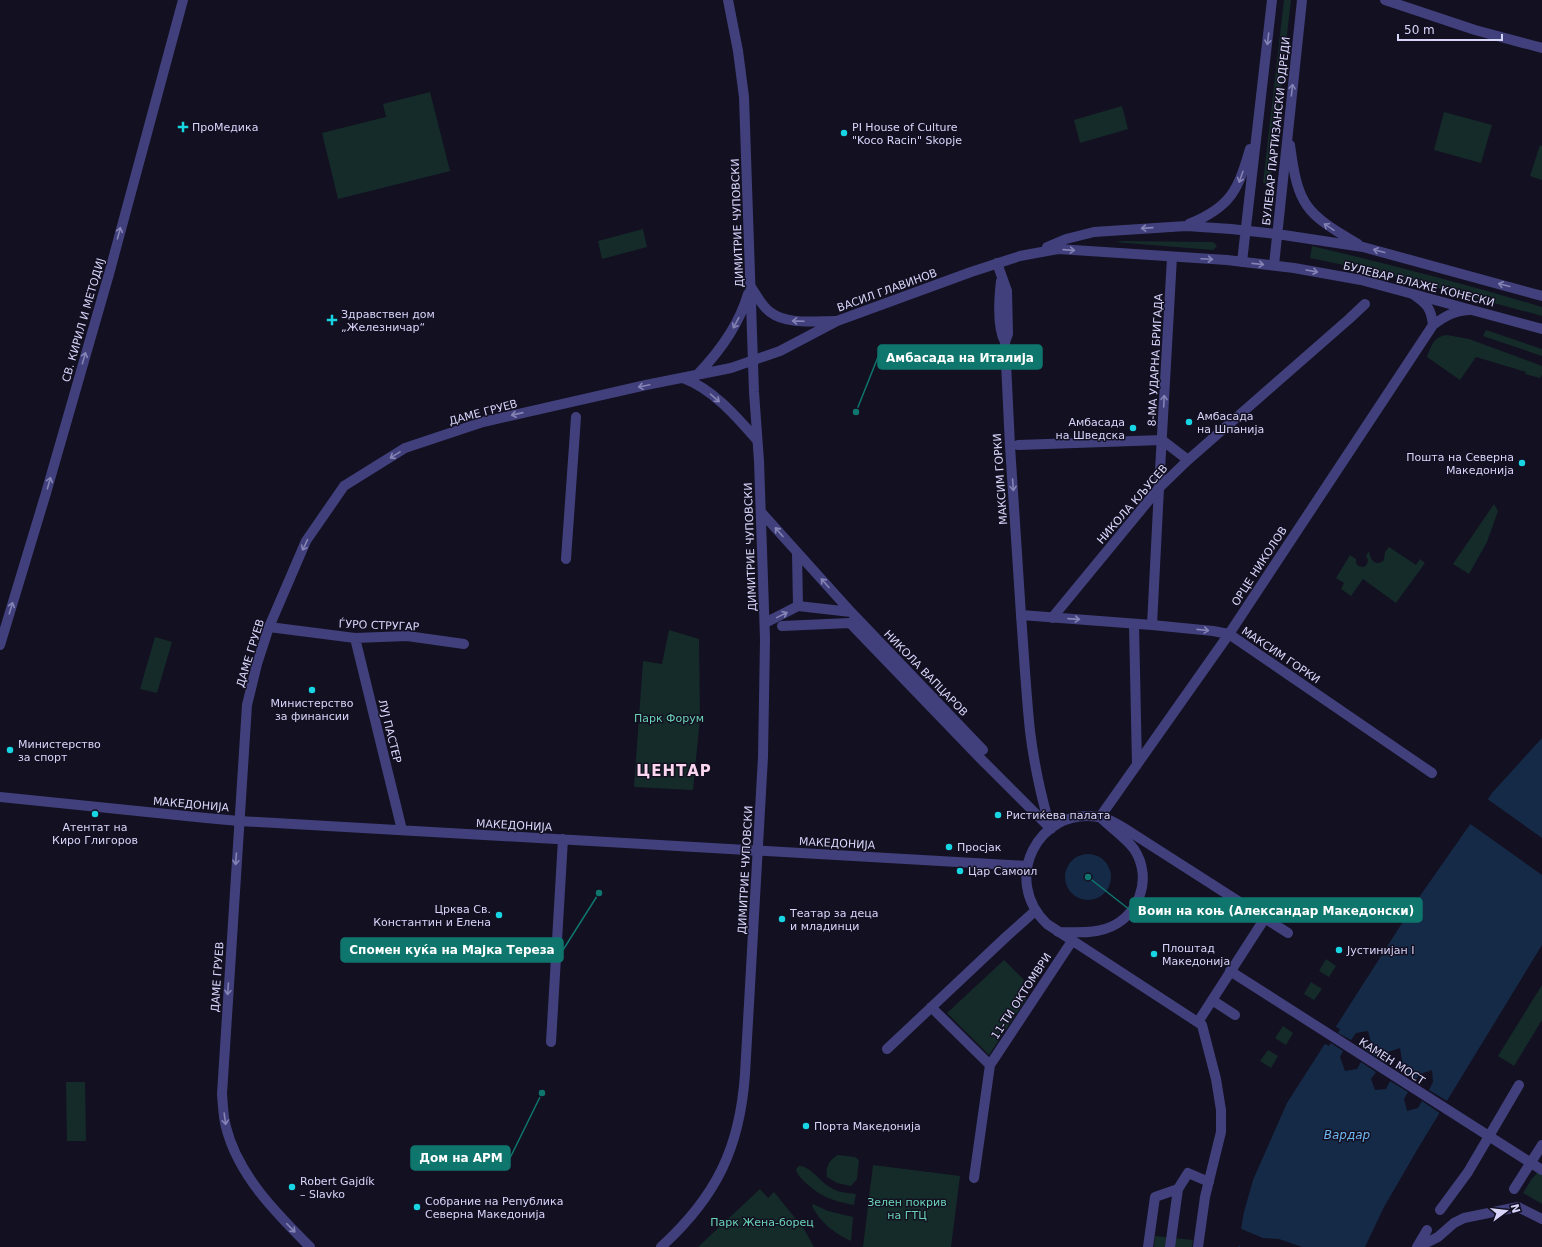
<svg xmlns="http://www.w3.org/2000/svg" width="1542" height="1247" font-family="'DejaVu Sans',sans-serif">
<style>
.green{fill:#142b29}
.water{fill:#152a47}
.pier{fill:#131021}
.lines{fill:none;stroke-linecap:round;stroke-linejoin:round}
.pedestrian{stroke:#41407c;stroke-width:10}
.minor{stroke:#41407c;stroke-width:10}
.tertiary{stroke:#41407c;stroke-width:10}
.pedestrian-bridge{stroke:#41407c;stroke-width:10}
.oneway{stroke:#8583b5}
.poi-dot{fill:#18d5e3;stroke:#131021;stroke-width:1.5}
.labels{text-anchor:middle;stroke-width:3;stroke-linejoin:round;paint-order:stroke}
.poi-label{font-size:11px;fill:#d8d5fb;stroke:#131021;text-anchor:start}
.street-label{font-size:11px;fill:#d8d5fb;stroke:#131021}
.park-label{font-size:11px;fill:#69d3b5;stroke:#131021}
.water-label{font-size:12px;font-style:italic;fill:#6eb7f0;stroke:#131021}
.district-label{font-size:15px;font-weight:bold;letter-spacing:1px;fill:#fbd7ef;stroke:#131021}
.leader{fill:none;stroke:#0f766e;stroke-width:1.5}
.callout-dot{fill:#0f766e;stroke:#131021;stroke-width:1.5}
.callout{fill:#0f766e;stroke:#0f766e;stroke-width:1.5}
.callout-label{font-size:12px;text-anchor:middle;font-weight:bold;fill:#fff}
</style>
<rect width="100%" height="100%" fill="#131021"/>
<!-- green -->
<path class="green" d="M1284,0H1291L1270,184L1263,183Z
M430,92L450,171L338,199L322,133L386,117L383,104Z
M1122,106L1128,129L1080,143L1074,120Z
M1444,112L1492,125L1481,163L1434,150Z
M1540,145L1542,146V180L1530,176Z
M643,229L647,247L602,259L598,241Z
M1122,241L1213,242L1217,246L1213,250L1115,242Z
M1312,246C1389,264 1466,284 1542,307V316L1387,274L1310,258Z
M1486,330L1542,349V356L1483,336Z
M1447,335L1469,339L1542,366V375L1540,378L1525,374L1526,372L1476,357L1460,380L1427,357C1431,346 1434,336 1447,335Z
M1494,504L1498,511L1487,542L1469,574L1453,564Z
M1389,547L1416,565L1420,559L1425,563L1396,603L1363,579L1351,596L1341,589L1344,583L1336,578L1350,555L1356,559V563L1358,566L1364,567L1367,564L1368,560L1366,556L1369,551C1370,559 1375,568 1384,560L1385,552Z
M669,630L699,639L700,718L693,790L634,787L643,661L662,664Z
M155,637L172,642L157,693L140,689Z
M1326,959L1336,966L1329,977L1319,971Z
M1004,960L1024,980L1018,993L1027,998L989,1055L947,1013Z
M1311,982L1322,989L1314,1000L1304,994Z
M1542,985V1020L1514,1066L1498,1056Z
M1283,1026L1293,1033L1286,1045L1275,1038Z
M1268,1050L1278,1056L1271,1068L1260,1061Z
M66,1082H85L86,1141H67Z
M838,1155L855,1157L859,1160L857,1179L851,1186L837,1183L827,1177C825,1167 830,1159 838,1155Z
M873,1165L960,1176L951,1247H863Z
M799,1166C810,1166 819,1180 828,1186C836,1192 846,1193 856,1194L854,1205C834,1201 823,1198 807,1184C802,1179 797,1175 796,1169Z
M1542,1167V1204L1523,1193L1531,1180Z
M760,1189L768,1198L774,1192L804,1229L814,1247H698Z
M813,1204L828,1211L853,1217L851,1241C835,1234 820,1222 812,1206Z
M1155,1236L1193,1240L1192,1247H1154Z"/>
<!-- water -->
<path class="water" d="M1542,738V945L1420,1145L1384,1207L1365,1247H1238L1244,1212L1253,1180L1287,1103L1415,903L1492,793Z
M1065 877a23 23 0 1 1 46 0a23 23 0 1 1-46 0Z"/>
<!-- pier -->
<path class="pier" d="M1486,798L1542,838V875L1469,823Z
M1333,1025L1340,1029L1338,1033L1351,1040L1356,1033L1368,1031L1371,1043L1367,1051L1383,1061L1388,1052L1400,1048L1402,1061L1397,1069L1415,1081L1420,1074L1432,1070L1433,1082L1429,1090L1449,1102L1441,1114L1422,1101L1418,1108L1407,1111L1404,1099L1408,1092L1390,1081L1386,1089L1375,1090L1371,1079L1376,1072L1361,1062L1357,1069L1345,1071L1340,1057L1343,1051L1331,1043L1329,1046L1322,1042Z
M1239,1228L1263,1238L1279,1239L1302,1247H1241L1237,1245Z"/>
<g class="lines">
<!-- pedestrian -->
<path class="pedestrian" d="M566,559L576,417
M1021,615C1024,654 1026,693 1030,731C1034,764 1041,796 1050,827
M1134,624L1137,765
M1152,625L1159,488
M782,626L850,623L979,757L1051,829
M269,627L355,638L407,636L464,644
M355,638L402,830
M239,821L1027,866
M1058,932C1074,932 1090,934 1105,929C1138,919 1154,879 1134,849C1125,837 1111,828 1100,817L1229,634
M1212,1000L1235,1015
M931,1007L990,1065
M1198,1022L1265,918
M551,1042L563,839
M887,1049L1007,936L1035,911
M974,1178L990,1065L1072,941
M1440,1210L1468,1172L1519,1085
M1148,1247L1155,1197L1178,1189L1188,1173L1209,1182
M1170,1247L1178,1189
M1198,1247L1205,1197L1221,1132V1110L1216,1079L1202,1025L1047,924C1001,880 1038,807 1098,817C1107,818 1116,823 1124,828L1288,933
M1417,1247L1427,1230
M1418,1247L1438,1237L1454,1223L1464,1218L1518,1207L1542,1219"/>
<!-- minor -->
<path class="minor" d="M1385,0L1475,30L1542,48
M997,263L1007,291L1008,334L1005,342L1010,446L1021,615L1152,625L1213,631L1229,634L1432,773
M1001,281C999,298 997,327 1005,342
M1414,295C1427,304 1431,308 1433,325
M1162,440L1188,460
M1018,445L1162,440
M1159,488L1172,257
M761,512L851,612L983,750
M797,553L798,606
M1052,618L1159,488L1188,460L1349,319L1365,304
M765,623L798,606L851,612
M1229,634L1433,325C1445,316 1454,311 1469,310
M0,797L206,818L239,821
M1514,1189L1542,1145"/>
<!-- tertiary -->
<path class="tertiary" d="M1290,145C1298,206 1305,213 1358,244
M1189,224C1231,207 1238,190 1250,149
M1047,247L1066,239L1094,232L1186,226L1231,229L1277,234L1363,247L1542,296
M1242,262L1272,0
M1274,265L1302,0
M751,287C757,296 762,306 770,312C787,325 815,321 835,321
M698,374C720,351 739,325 748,294
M683,378C713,389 737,417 757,440
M0,645L46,493L109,274L183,0
M310,1247C276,1213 238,1175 226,1127C223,1116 223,1105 222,1094L247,705L257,664L269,627L306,541L344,486L405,448L483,422L646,385L731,368L780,351L837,321L971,272L1020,256L1058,249L1227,260L1294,268L1361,280L1542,329
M661,1247C716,1197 740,1148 745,1074L763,757L765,639L759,461L754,392L744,97L738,51L728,0"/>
<!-- pedestrian-bridge -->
<path class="pedestrian-bridge" d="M1230,971L1542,1170"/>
</g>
<!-- one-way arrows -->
<defs><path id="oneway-shaft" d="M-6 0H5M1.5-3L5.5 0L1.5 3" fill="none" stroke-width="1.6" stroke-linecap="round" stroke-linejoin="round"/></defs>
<g class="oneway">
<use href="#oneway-shaft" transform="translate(1268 39) rotate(97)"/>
<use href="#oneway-shaft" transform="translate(1292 90) rotate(-84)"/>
<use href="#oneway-shaft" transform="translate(1241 177) rotate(109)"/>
<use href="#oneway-shaft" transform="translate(1329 227) rotate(-146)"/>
<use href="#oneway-shaft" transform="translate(1147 228) rotate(176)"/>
<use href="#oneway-shaft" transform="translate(119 233) rotate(-75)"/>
<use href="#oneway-shaft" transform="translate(1069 250) rotate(4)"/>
<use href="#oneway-shaft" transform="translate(1379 251) rotate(-165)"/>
<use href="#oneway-shaft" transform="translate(1207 259) rotate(3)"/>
<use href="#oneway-shaft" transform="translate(1258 264) rotate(6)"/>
<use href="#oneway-shaft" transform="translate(1312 271) rotate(10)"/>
<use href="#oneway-shaft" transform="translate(1504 285) rotate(-165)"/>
<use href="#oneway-shaft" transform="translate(798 321) rotate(-178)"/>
<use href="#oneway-shaft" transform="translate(736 323) rotate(118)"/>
<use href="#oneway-shaft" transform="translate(84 358) rotate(-74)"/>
<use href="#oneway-shaft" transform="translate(644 386) rotate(168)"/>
<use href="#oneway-shaft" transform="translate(715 398) rotate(41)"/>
<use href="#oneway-shaft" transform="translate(1164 401) rotate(-87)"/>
<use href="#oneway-shaft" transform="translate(517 414) rotate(167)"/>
<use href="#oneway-shaft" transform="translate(395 455) rotate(148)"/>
<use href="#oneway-shaft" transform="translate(49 483) rotate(-74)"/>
<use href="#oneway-shaft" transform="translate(1013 485) rotate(86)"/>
<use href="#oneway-shaft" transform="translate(779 532) rotate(-131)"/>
<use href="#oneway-shaft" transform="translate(305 545) rotate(115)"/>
<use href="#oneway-shaft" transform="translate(825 583) rotate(-132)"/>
<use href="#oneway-shaft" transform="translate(11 608) rotate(-73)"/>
<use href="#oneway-shaft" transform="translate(782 615) rotate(-26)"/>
<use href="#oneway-shaft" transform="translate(1074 619) rotate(4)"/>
<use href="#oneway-shaft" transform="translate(1203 630) rotate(6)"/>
<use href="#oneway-shaft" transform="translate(236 859) rotate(94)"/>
<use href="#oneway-shaft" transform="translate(228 989) rotate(94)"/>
<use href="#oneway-shaft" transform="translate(225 1119) rotate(82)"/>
<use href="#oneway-shaft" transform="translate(291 1228) rotate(46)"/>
</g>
<!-- markers -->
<g class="poi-dot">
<path d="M181 121h4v4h4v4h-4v4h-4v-4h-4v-4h4z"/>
<circle cx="844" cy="133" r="4"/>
<path d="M330 314h4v4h4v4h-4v4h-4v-4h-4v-4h4z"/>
<circle cx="1189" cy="422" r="4"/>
<circle cx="1133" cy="428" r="4"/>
<circle cx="1522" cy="463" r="4"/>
<circle cx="312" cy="690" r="4"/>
<circle cx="10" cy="750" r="4"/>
<circle cx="95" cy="814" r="4"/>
<circle cx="998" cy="815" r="4"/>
<circle cx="949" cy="847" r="4"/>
<circle cx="960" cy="871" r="4"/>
<circle cx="499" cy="915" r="4"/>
<circle cx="782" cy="919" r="4"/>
<circle cx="1339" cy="950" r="4"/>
<circle cx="1154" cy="954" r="4"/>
<circle cx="806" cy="1126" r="4"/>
<circle cx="292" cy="1187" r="4"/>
<circle cx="417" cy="1207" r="4"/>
</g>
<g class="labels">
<!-- poi labels -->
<g class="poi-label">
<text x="192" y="131">ПроМедика</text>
<text x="852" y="131">PI House of Culture<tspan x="852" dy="13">"Koco Racin" Skopje</tspan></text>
<text x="341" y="318">Здравствен дом<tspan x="341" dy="13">„Железничар“</tspan></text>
<text x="1197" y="420">Амбасада<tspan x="1197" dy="13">на Шпанија</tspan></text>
<text x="1125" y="426" text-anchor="end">Амбасада<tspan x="1125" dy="13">на Шведска</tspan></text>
<text x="1514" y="461" text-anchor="end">Пошта на Северна<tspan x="1514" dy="13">Македонија</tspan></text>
<text x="312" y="707" text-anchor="middle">Министерство<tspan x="312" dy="13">за финансии</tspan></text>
<text x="18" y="748">Министерство<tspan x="18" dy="13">за спорт</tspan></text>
<text x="1006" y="819">Ристиќева палата</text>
<text x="95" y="831" text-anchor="middle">Атентат на<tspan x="95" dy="13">Киро Глигоров</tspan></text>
<text x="957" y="851">Просјак</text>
<text x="968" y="875">Цар Самоил</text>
<text x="491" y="913" text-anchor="end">Црква Св.<tspan x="491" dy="13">Константин и Елена</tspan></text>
<text x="790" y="917">Театар за деца<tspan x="790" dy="13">и младинци</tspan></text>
<text x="1162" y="952">Плоштад<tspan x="1162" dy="13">Македонија</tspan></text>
<text x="1347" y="954">Јустинијан I</text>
<text x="814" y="1130">Порта Македонија</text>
<text x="300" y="1185">Robert Gajdík<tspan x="300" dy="13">– Slavko</tspan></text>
<text x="425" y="1205">Собрание на Република<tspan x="425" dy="13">Северна Македонија</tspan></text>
</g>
<!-- street labels -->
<g class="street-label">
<text transform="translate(1276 131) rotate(-84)" y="4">БУЛЕВАР ПАРТИЗАНСКИ ОДРЕДИ</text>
<text transform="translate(737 223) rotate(-92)" y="4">ДИМИТРИЕ ЧУПОВСКИ</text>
<text transform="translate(1419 284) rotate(14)" y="4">БУЛЕВАР БЛАЖЕ КОНЕСКИ</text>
<text transform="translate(887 290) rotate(-20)" y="4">ВАСИЛ ГЛАВИНОВ</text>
<text transform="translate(83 320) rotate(-74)" y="4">СВ. КИРИЛ И МЕТОДИЈ</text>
<text transform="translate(1155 360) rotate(-87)" y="4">8-МА УДАРНА БРИГАДА</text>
<text transform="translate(483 412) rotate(-15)" y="4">ДАМЕ ГРУЕВ</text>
<text transform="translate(1000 479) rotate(-94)" y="4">МАКСИМ ГОРКИ</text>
<text transform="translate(1132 504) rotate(-49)" y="4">НИКОЛА КЉУСЕВ</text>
<text transform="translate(750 547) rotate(-92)" y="4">ДИМИТРИЕ ЧУПОВСКИ</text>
<text transform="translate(1259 566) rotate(-57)" y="4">ОРЦЕ НИКОЛОВ</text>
<text transform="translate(379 625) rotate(2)" y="4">ЃУРО СТРУГАР</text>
<text transform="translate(250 653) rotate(-73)" y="4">ДАМЕ ГРУЕВ</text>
<text transform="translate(1281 655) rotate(34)" y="4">МАКСИМ ГОРКИ</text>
<text transform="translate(926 673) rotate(46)" y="4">НИКОЛА ВАПЦАРОВ</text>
<text transform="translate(390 731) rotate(76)" y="4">ЛУЈ ПАСТЕР</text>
<text transform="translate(191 804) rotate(5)" y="4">МАКЕДОНИЈА</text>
<text transform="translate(514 825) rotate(3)" y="4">МАКЕДОНИЈА</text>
<text transform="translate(837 843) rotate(3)" y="4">МАКЕДОНИЈА</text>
<text transform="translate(745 870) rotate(-87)" y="4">ДИМИТРИЕ ЧУПОВСКИ</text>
<text transform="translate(217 977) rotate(-86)" y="4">ДАМЕ ГРУЕВ</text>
<text transform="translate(1021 996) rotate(-57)" y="4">11-ТИ ОКТОМВРИ</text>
<text transform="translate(1392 1061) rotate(33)" y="4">КАМЕН МОСТ</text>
</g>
<!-- park labels -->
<g class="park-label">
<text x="669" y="722">Парк Форум</text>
<text x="907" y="1206">Зелен покрив<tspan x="907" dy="13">на ГТЦ</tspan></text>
<text x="762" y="1226">Парк Жена-борец</text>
</g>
<!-- water labels -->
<g class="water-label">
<text x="1347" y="1139">Вардар</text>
</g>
<!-- district labels -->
<g class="district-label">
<text x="674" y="776">ЦЕНТАР</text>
</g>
</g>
<!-- callouts -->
<path class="leader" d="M856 412L878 357M1088 877L1130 910M599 893L563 950M542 1093L510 1158"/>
<g class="callout-dot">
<circle cx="856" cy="412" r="4"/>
<circle cx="1088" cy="877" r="4"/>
<circle cx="599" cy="893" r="4"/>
<circle cx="542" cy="1093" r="4"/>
</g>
<g class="callout">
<rect x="878" y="345" width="164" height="24" rx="4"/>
<rect x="1130" y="898" width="292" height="24" rx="4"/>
<rect x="341" y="938" width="222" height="24" rx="4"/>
<rect x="411" y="1146" width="99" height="24" rx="4"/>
</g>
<g class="callout-label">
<text x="960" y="362">Амбасада на Италија</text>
<text x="1276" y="915">Воин на коњ (Александар Македонски)</text>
<text x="452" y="954">Спомен куќа на Мајка Тереза</text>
<text x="461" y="1162">Дом на АРМ</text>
</g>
<!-- north arrow -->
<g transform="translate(1506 1211) rotate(75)" stroke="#131021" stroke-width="3" paint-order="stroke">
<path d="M0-3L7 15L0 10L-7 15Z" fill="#d8d5fb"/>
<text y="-6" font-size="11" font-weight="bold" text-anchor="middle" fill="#d8d5fb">N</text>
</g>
<!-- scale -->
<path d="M1398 34v6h104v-6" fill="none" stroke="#d8d5fb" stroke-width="2"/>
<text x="1404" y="34" font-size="12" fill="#d8d5fb" stroke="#131021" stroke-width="3" paint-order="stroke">50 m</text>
</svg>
